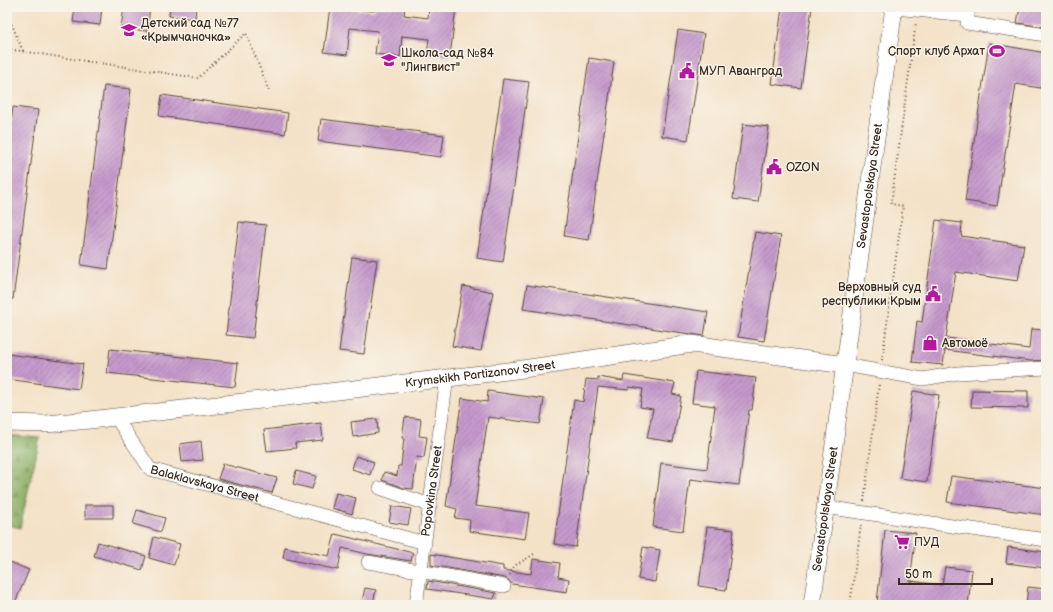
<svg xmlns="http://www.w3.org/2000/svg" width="1053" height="612" font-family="'Balsamiq Sans',sans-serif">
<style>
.forest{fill:url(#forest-firs);stroke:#606b40}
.building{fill:url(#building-hatch)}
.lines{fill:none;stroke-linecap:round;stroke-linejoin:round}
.minor-casing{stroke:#574638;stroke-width:14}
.major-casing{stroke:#574638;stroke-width:18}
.path{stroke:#574638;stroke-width:2;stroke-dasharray:1 3;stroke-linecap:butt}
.minor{stroke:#fff;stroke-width:13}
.major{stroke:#fff;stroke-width:17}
.labels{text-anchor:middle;stroke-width:3;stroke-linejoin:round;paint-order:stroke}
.poi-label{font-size:12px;fill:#3b2a1e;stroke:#f7f3e8;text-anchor:start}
.street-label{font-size:12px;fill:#3b2a1e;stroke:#f7f3e8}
</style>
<defs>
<pattern id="forest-firs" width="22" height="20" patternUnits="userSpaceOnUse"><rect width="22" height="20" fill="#86ac61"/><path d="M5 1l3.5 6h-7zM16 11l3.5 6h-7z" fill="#6f8c4f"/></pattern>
<pattern id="building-hatch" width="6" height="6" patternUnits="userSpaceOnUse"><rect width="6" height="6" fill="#c599cc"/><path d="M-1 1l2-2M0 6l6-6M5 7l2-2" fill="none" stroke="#a17da5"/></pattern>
</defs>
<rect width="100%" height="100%" fill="#f7f3e8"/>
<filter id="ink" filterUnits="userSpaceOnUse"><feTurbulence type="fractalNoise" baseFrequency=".025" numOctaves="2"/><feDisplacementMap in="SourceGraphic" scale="8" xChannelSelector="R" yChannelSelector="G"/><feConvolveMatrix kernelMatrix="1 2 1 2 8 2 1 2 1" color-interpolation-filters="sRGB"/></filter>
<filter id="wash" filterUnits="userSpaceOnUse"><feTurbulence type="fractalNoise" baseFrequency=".012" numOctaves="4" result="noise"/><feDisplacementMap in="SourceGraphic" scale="16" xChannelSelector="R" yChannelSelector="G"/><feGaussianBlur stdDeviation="0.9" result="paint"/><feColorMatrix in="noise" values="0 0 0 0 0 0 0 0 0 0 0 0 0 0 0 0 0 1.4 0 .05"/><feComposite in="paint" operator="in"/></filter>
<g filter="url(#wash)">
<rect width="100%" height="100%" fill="#f4e2c8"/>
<!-- forest -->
<path class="forest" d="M7,435L40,438L20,528L7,525Z"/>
<g id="blocks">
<!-- building -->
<path class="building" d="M75,7H102L100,25L73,22Z
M124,7H150L147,31L121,28Z
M170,7H196L195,19L169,16Z
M330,7H352L351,9L374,11L375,7H405L404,15L428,18L429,7H456L450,57L427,54L429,39L402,36L400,57L375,54L378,31L350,28L347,55L324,52Z
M782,7H812L801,88L772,84Z
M1020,7H1046V27L1017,23Z
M678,30L704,34L688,140L662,136Z
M989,43L1046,53V89L1016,84L997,206L965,201Z
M589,58L614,62L589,240L564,236Z
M503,79L529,82L503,262L477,258Z
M104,86L131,89L108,269L81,265Z
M162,95L288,113L285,134L159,116Z
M13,107L38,110L13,299H7V154Z
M321,119L444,135L441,157L318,141Z
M743,124L769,127L758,202L733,199Z
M936,220L962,223L961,236L1024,245L1018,281L956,272L946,338L1029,349L1031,329L1046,330V360L1031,361L945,350L943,365L912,362L917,321L922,322Z
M239,222L266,225L253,338L226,335Z
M755,232L781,236L764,341L738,337Z
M352,257L377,260L364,354L339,351Z
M527,285L708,312L704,336L523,309Z
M463,286L493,292L481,351L452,346Z
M110,349L238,363L235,387L107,373Z
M7,354L83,364L79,389L7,379Z
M696,371L756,378L752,410H749L739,485L690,479L683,531L653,527L661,463L707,469L715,406L692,403Z
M624,375L675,383L672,394L681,396L673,442L647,438L653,409L640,407L643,389L629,387V390L598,387L576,547L554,544L574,400L583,402L586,379L598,380V377L623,381Z
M972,390L1028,391V408L971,407Z
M488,391L544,399L540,424L488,417L475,506L529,513L525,539L469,531L470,520L455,518L457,509L446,506L462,398L487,402Z
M913,391L939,395L927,482L900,478Z
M405,417L421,419L419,436L427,437L424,458L417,457L413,489L404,488L382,480L384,472L397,476L398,466H401L404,438H402Z
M377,419L378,433L353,437L351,422Z
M321,423L323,440L295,443L296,448L267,451L264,430Z
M201,441L203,460L182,462L180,444Z
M356,456L374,462L370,475L352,469Z
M223,464L277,478L272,493L218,479Z
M296,471L316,476L312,489L293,484Z
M951,476L1046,488V515L947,502Z
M336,493L356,498L352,514L332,508Z
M85,505H113V518H85Z
M392,506L411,509L408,525L389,522Z
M137,510L165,518L161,532L133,524Z
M707,527L734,530L726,590L699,586Z
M885,530L916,533L910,581L942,585L945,567L972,570L968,605H894L877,603Z
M335,534L413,553L411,561L367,554L342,548L338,570L283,558L285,547L329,556Z
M154,537L180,544L174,565L149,558Z
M98,542L146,556L142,570L94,556Z
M643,547L660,550L655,582L638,579Z
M1008,547L1046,552V568L1006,563Z
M431,554L503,566V570L531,574L533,559L560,563L558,577L569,579L567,592L512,584L509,580L505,578L431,565Z
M7,561L29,570L14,605H7Z
M428,581L496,593L494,599L427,589Z
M1028,587L1046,589V605H1026Z
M365,588L376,590L373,603L362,601Z"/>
</g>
</g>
<g filter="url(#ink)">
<use href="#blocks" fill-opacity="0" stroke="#574638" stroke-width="1"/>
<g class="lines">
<defs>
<g id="minor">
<path d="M894,8L968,15L969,7"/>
<path d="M968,15L967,23L1046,35"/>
<path d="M845,365L923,379L958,373L1046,368"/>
<path id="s1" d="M115,416L150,469L425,543"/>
<path d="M380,488L430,505"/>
<path d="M825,507L1046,540"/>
<path d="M368,562L504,586"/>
<path id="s2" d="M416,605L447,378"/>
</g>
<g id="major">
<path id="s3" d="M7,423L46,424L90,420L516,370L692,344L845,365"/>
<path id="s4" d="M812,605L894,7"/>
</g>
</defs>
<!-- minor casing -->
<use href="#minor" class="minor-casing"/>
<!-- major casing -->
<use href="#major" class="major-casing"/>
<!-- path -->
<path class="path" d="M7,13L23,51
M7,49L198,78L246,33L269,91
M882,360L903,206L891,204L916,22
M864,501L879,384
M510,575L514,566L536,553
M492,605L497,598
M850,605L861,525"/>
<!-- minor -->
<use href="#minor" class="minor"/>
<!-- major -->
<use href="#major" class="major"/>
</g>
</g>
<!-- icons -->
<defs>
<symbol id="school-bare" viewBox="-9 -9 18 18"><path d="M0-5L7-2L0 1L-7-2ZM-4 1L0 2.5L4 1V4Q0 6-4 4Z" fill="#b5179e" stroke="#f7f3e8" stroke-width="2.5" paint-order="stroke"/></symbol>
<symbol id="stadium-bare" viewBox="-9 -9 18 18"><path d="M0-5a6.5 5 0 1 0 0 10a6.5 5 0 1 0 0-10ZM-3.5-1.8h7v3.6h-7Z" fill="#b5179e" stroke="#f7f3e8" stroke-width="2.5" paint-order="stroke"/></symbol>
<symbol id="civic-bare" viewBox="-9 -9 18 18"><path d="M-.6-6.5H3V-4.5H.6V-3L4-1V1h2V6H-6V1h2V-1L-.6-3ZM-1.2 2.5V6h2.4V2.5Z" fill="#b5179e" stroke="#f7f3e8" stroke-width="2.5" paint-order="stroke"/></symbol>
<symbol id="shop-bare" viewBox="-9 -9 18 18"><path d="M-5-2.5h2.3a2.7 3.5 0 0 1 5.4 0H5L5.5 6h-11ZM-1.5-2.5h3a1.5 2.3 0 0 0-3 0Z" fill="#b5179e" stroke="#f7f3e8" stroke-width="2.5" paint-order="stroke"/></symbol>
<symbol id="supermarket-bare" viewBox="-9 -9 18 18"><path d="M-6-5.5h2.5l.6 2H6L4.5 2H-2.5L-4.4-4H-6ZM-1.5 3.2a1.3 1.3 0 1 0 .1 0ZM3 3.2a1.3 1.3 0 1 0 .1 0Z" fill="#b5179e" stroke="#f7f3e8" stroke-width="2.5" paint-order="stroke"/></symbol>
</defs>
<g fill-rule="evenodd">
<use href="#school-bare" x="118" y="19" width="22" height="22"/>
<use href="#stadium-bare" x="986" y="40" width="22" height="22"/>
<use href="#school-bare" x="378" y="49" width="22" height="22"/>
<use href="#civic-bare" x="676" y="60" width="22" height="22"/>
<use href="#civic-bare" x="763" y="156" width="22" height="22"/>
<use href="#civic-bare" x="922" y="283" width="22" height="22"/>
<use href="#shop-bare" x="919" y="332" width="22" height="22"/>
<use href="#supermarket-bare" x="891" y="531" width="22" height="22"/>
</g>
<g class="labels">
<!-- poi labels -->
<g class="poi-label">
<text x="141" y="27">Детский сад №77<tspan x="141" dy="14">«Крымчаночка»</tspan></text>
<text x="985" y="55" text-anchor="end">Спорт клуб Архат</text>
<text x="401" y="57">Школа-сад №84<tspan x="401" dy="14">"Лингвист"</tspan></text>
<text x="699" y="75">МУП Аванград</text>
<text x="786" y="171">OZON</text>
<text x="921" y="291" text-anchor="end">Верховный суд<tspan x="921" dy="14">республики Крым</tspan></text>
<text x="942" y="347">Автомоё</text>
<text x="914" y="546">ПУД</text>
</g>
<!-- street labels -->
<g class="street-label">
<text dy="4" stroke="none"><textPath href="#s4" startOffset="423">Sevastopolskaya Street</textPath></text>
<text dy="4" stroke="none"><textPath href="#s3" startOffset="476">Krymskikh Partizanov Street</textPath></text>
<text dy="4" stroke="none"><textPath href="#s1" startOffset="120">Balaklavskaya Street</textPath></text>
<text dy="4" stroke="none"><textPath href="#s2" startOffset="115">Popovkina Street</textPath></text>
<text dy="4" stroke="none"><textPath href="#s4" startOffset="97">Sevastopolskaya Street</textPath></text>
</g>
</g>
<!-- margin -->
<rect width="1053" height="612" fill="none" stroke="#f7f3e8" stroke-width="24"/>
<!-- scale -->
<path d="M899 578v6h93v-6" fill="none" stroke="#3b2a1e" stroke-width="2"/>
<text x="905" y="578" font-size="12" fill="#3b2a1e" stroke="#f7f3e8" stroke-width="3" paint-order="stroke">50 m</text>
</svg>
